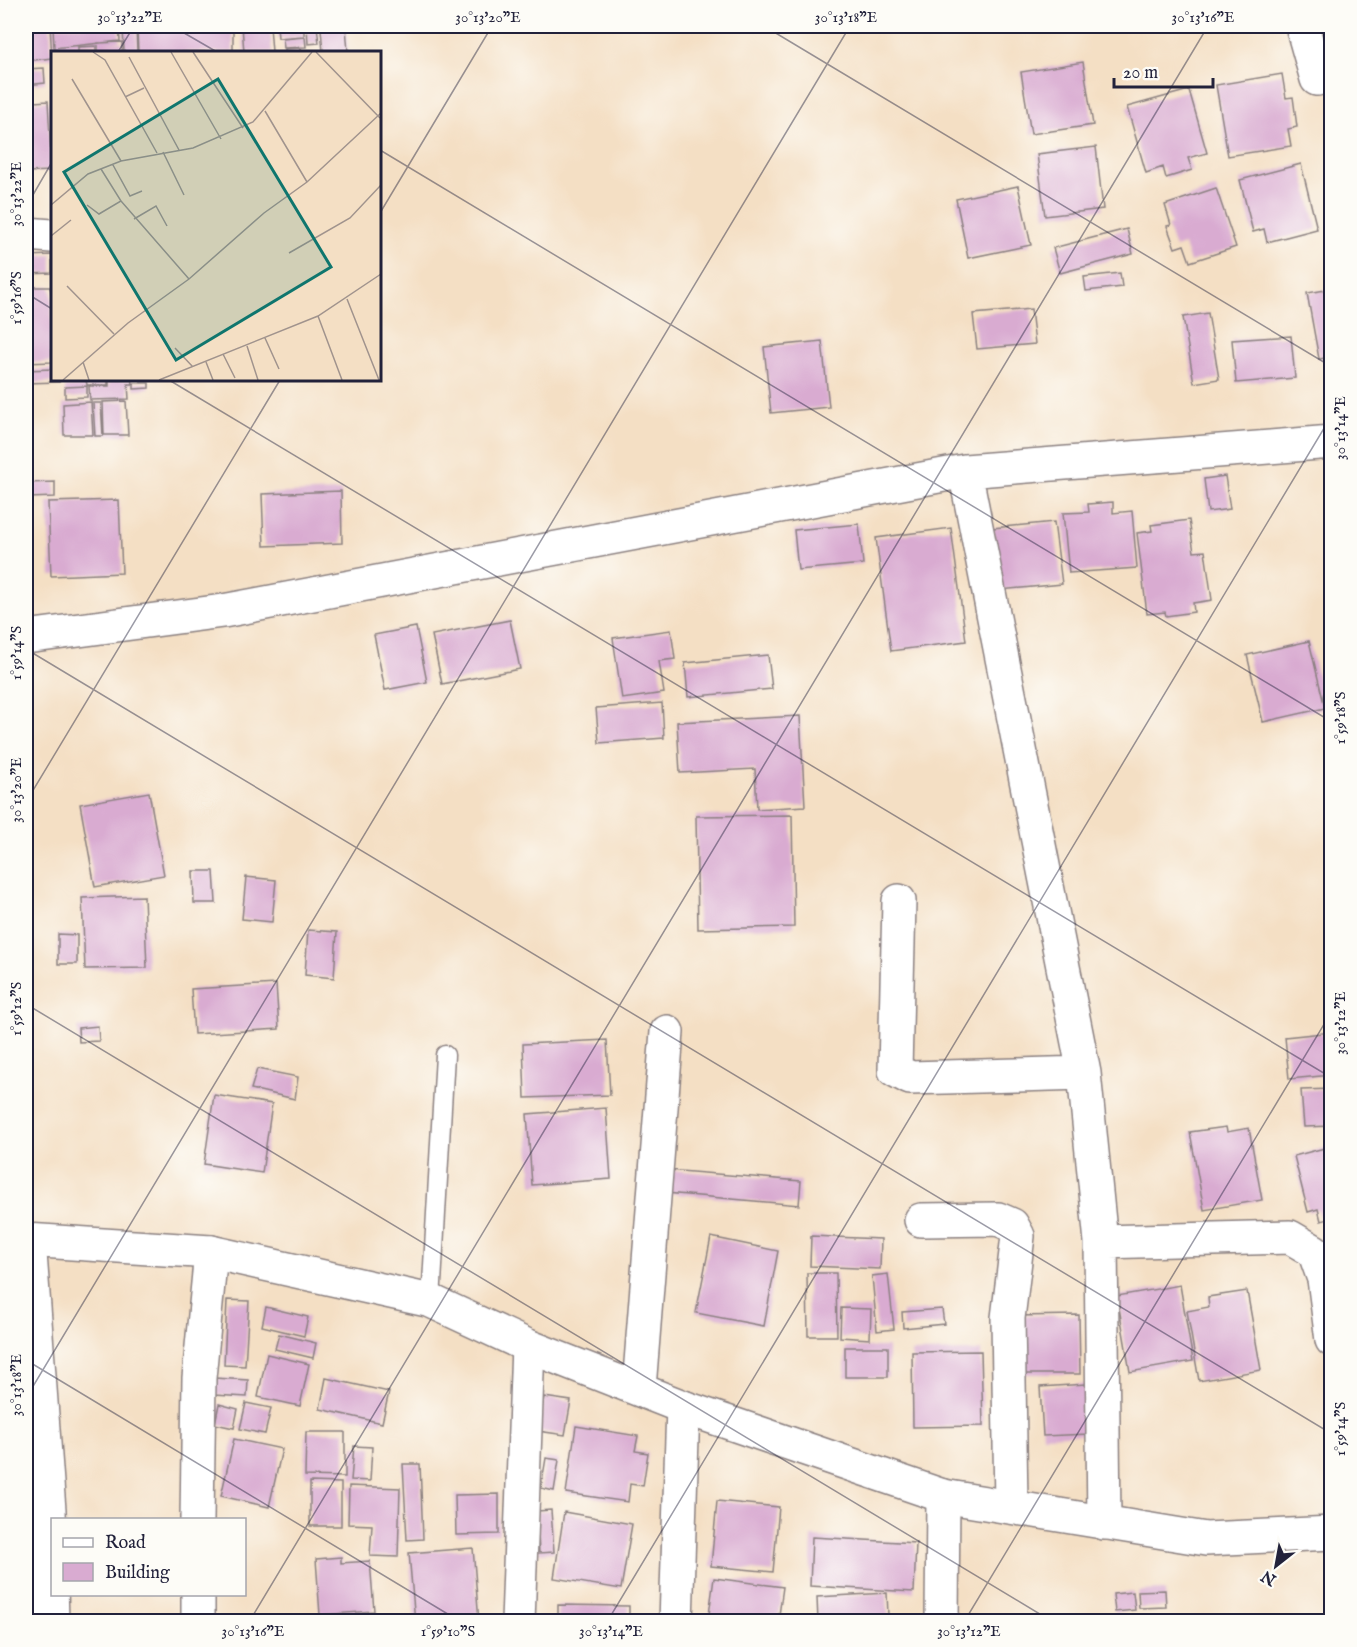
<svg xmlns="http://www.w3.org/2000/svg" width="1357" height="1647" font-family="'IM FELL English',serif">
<style>
.building{fill:#d9abd1}
.lines{fill:none;stroke-linecap:round;stroke-linejoin:round}
.service-casing{stroke:#8b8080;stroke-width:21}
.minor-casing{stroke:#8b8080;stroke-width:36}
.tertiary-casing{stroke:#8b8080;stroke-width:36}
.service{stroke:#fff;stroke-width:18}
.minor{stroke:#fff;stroke-width:33}
.tertiary{stroke:#fff;stroke-width:33}
.ticks{fill:none;stroke:#22223b;stroke-width:1.5;stroke-opacity:0.45}
.inset-road{fill:none;stroke:#a0938d;stroke-width:1.5}
.view{fill:#0f766e;fill-opacity:0.15;stroke:#0f766e;stroke-width:3}
.inset-edge{fill:none;stroke:#22223b;stroke-width:3}
.neatline{fill:none;stroke:#22223b;stroke-width:2}
.ticks-label{font-size:15px;text-anchor:middle;fill:#22223b}
</style>
<rect width="100%" height="100%" fill="#fdfcf7"/>
<filter id="ink" filterUnits="userSpaceOnUse"><feTurbulence type="fractalNoise" baseFrequency=".0167" numOctaves="2"/><feDisplacementMap in="SourceGraphic" scale="12" xChannelSelector="R" yChannelSelector="G"/><feConvolveMatrix kernelMatrix="1 2 1 2 8 2 1 2 1" color-interpolation-filters="sRGB"/></filter>
<filter id="wash" filterUnits="userSpaceOnUse"><feTurbulence type="fractalNoise" baseFrequency=".008" numOctaves="4" result="noise"/><feDisplacementMap in="SourceGraphic" scale="24" xChannelSelector="R" yChannelSelector="G"/><feGaussianBlur stdDeviation="1.35" result="paint"/><feColorMatrix in="noise" values="0 0 0 0 0 0 0 0 0 0 0 0 0 0 0 0 0 1.4 0 .05"/><feComposite in="paint" operator="in"/></filter>
<g filter="url(#wash)">
<rect width="100%" height="100%" fill="#f4dfc4"/>
<g id="blocks">
<!-- building -->
<path class="building" d="M26,26H50L52,58L26,61Z
M53,26H119L120,41L54,48Z
M123,26H136L137,52H124Z
M242,26H270L272,52H244Z
M277,26H304V36L278,38Z
M307,26H317L319,43L308,44Z
M233,27V52H138L137,29Z
M346,27L348,52H323L321,29Z
M305,37L306,47L284,48L283,39Z
M122,42V52H98V43Z
M96,46V52H78V47Z
M301,48V52H285V49Z
M1083,62L1093,125L1031,134L1021,72Z
M44,68L45,83L26,85V69Z
M1282,74L1286,98L1293,97L1297,127L1288,129L1291,146L1228,156L1216,85Z
M1189,90L1207,153L1188,158L1192,170L1166,178L1163,167L1146,173L1127,107Z
M26,97H33L34,102L48,101L52,171L26,172Z
M1096,147L1103,209L1045,216L1037,154Z
M1301,164L1317,229L1267,242L1264,229L1253,232L1240,180Z
M1018,186L1031,245L968,258L956,199Z
M1216,188L1236,247L1190,262L1184,245L1175,248L1167,226L1171,225L1165,205Z
M1127,229L1133,254L1060,273L1053,248Z
M52,255V273L26,274V256Z
M1120,273L1122,287L1086,291L1084,277Z
M26,287H50L52,295V362L26,363Z
M1332,289V357L1319,359L1307,293Z
M1031,309L1035,344L977,349L973,314Z
M1208,313L1219,379L1194,383L1183,317Z
M1291,336L1295,378L1236,383L1232,340Z
M822,341L829,407L771,413L764,347Z
M52,369V380H58L59,382L26,383V370Z
M86,380H108V385H87Z
M109,380H132L133,384H128L129,399L90,400L89,386H109Z
M134,383H149V388L134,389Z
M87,386V397L65,398V387Z
M126,401L128,435H104L103,402Z
M91,402L93,435H64L63,404Z
M93,403H101L103,436H95Z
M1225,476L1230,509L1208,512L1204,479Z
M55,482V497L28,498L27,483Z
M341,491L342,543L264,546L262,494Z
M119,500L122,573L51,576L48,502Z
M1113,502V513L1132,511L1137,568L1069,573L1063,513L1089,512L1088,504Z
M1189,520L1194,552L1205,551L1212,600L1193,603L1194,612L1166,616L1165,612L1147,614L1137,533L1152,531L1151,525Z
M1054,522L1062,584L1000,590L993,528Z
M859,524L863,564L798,570L794,530Z
M951,528L966,641L891,651L876,538Z
M510,620L520,669L442,684L432,635Z
M416,627L427,682L385,690L374,635Z
M671,630L675,659L659,661L664,693L622,699L613,638Z
M1309,641L1325,708L1263,722L1247,655Z
M768,655L772,689L688,697L685,663Z
M662,703L664,738L599,743L596,708Z
M800,716L805,806L757,809L755,769L680,773L677,722Z
M149,792L164,875L95,887L80,804Z
M792,815L794,927L698,929L696,816Z
M193,871H214L216,903H194Z
M246,877L276,880L272,922L242,919Z
M144,896L147,968L85,969L82,898Z
M308,930L337,932L334,978L305,975Z
M58,934L77,935V964H58Z
M276,984L279,1029L194,1034L191,989Z
M98,1026L99,1041L79,1042L78,1028Z
M1332,1032V1075L1289,1079L1285,1037Z
M607,1040L610,1095L525,1098L523,1044Z
M257,1069L298,1077L295,1099L251,1089Z
M1332,1089V1126L1304,1127L1301,1090Z
M214,1095L272,1104L262,1173L204,1164Z
M606,1108L611,1179L532,1185L527,1114Z
M1226,1127L1227,1132L1249,1128L1262,1200L1204,1210L1190,1132Z
M1332,1146V1218L1321,1221L1318,1209L1308,1212L1294,1156Z
M668,1170L801,1181L799,1205L666,1193Z
M811,1236L881,1239L880,1269L810,1266Z
M711,1237L778,1251L764,1326L696,1313Z
M807,1273H836L837,1336H808Z
M888,1274L894,1329L877,1331L872,1276Z
M1180,1285L1193,1361L1130,1372L1117,1296Z
M1247,1291L1261,1370L1199,1381L1187,1311L1209,1307L1208,1297Z
M227,1300L249,1301L245,1366L224,1365Z
M266,1307L308,1317L304,1336L262,1326Z
M841,1308L871,1309L870,1339L840,1337Z
M942,1309L944,1324L903,1328L902,1312Z
M1079,1315L1080,1374H1015L1014,1316Z
M279,1334L316,1343L313,1358L275,1349Z
M845,1347H888V1377H845Z
M981,1351L983,1426L913,1427L912,1352Z
M267,1354L309,1364L300,1406L258,1397Z
M214,1378L248,1380L247,1397L214,1395Z
M326,1378L389,1392L382,1423L320,1409Z
M1086,1384L1089,1434L1043,1436L1040,1387Z
M544,1397L571,1401L565,1435L538,1431Z
M246,1403L271,1408L265,1434L240,1429Z
M219,1404L238,1409L234,1428L215,1424Z
M576,1426L638,1436L635,1451L648,1453L643,1486L630,1484L628,1502L566,1493Z
M306,1432H345V1477L305,1476Z
M234,1439L282,1449L269,1507L221,1496Z
M354,1446L372,1447L370,1481L351,1480Z
M546,1458L559,1460L554,1491L541,1488Z
M403,1464H420L423,1539L407,1540Z
M310,1482L341,1483V1526H310Z
M349,1486L400,1488L398,1557L370,1556L372,1525L348,1524Z
M499,1494V1534L456,1535L455,1495Z
M717,1501L779,1507L773,1572L711,1566Z
M551,1510L554,1552L539,1553L537,1511Z
M564,1512L632,1524L621,1589L554,1578Z
M812,1537L916,1543L914,1592L810,1586Z
M473,1548L479,1622H415L409,1553Z
M341,1557V1563L370,1561L374,1611L320,1615L316,1559Z
M714,1578L783,1587L778,1622H708Z
M1165,1590L1166,1607L1139,1608L1138,1591Z
M1133,1592L1135,1610L1115,1612L1113,1594Z
M887,1593L888,1615H894L895,1622H818L817,1597Z
M558,1605L629,1606V1622H558Z"/>
</g>
</g>
<g filter="url(#ink)">
<use href="#blocks" fill-opacity="0" stroke="#8b8080" stroke-width="1.5"/>
<g class="lines">
<defs>
<path id="service" d="M431,1301L445,1055"/>
<path id="minor" d="M1302,26L1317,79
M26,234L52,236
M965,471L1084,1073L1101,1242
M26,637L223,611L965,471L1332,442
M899,901L895,1070L910,1078L1084,1073
M921,1220L998,1219L1012,1225L1018,1236L1008,1318L1011,1505
M29,1240L49,1510L52,1622
M639,1388L667,1032
M197,1520L199,1378L211,1252
M1104,1523L1101,1242L1290,1237L1314,1251L1324,1279L1332,1340
M198,1594V1622
M518,1622L528,1346
M676,1622L683,1407
M942,1622L943,1496"/>
<path id="tertiary" d="M26,1240L211,1252L431,1301L528,1346L683,1407L943,1496L1206,1539L1332,1533"/>
</defs>
<!-- service casing -->
<use href="#service" class="service-casing"/>
<!-- minor casing -->
<use href="#minor" class="minor-casing"/>
<!-- tertiary casing -->
<use href="#tertiary" class="tertiary-casing"/>
<!-- service -->
<use href="#service" class="service"/>
<!-- minor -->
<use href="#minor" class="minor"/>
<!-- tertiary -->
<use href="#tertiary" class="tertiary"/>
</g>
</g>
<!-- ticks -->
<path class="ticks" d="M172,26L217,52M764,26L1332,367M118,52L134,26M380,150L1332,722M26,207L52,162M380,213L492,26M26,293L52,309M169,380L1332,1078M26,649L1332,1434M26,802L280,380M26,1004L1053,1622M26,1360L461,1622M26,1398L850,26M249,1622L1208,26M607,1622L1332,415M964,1622L1332,1011M1322,1622L1332,1606"/>
<!-- overview -->
<g transform="translate(51 51)">
<rect width="330" height="330" fill="#f4dfc4"/>
<path class="inset-road" d="M42,1L54,9L106,102M120,1L170,88M142,1L192,77M265,1L329,67M78,6L128,99M21,28L70,110M74,46L93,37M214,60L256,131M112,101L133,144M62,114L79,145L91,140M70,150L138,228M0,154L37,123L70,110L142,97L202,71L261,1M36,154L48,163L70,150L50,118M83,168L105,155L116,175M0,185L20,169M238,202L299,167L330,134M16,235L63,283M296,248L328,329M267,265L291,329M214,287L228,318M196,295L207,329M124,297L142,316M172,303L184,327M32,311L38,329M155,311L162,329M12,329L77,272L138,228L213,162L256,131L330,62M108,329L267,265L330,223"/>
<path class="view" d="M167,28L280,216L125,309L13,121Z"/>
<rect width="330" height="330" class="inset-edge"/>
</g>
<!-- margin -->
<rect width="1357" height="1647" fill="none" stroke="#fdfcf7" stroke-width="66"/>
<!-- legend -->
<rect x="51" y="1518" width="195" height="78" fill="#fdfcf7" stroke="#a5a5ac" stroke-width="1.5"/>
<rect x="63" y="1538" width="30" height="9" fill="#ffffff" stroke="#a5a5ac" stroke-width="1.5"/>
<text x="105" y="1548" font-size="18" fill="#22223b">Road</text>
<rect x="63" y="1563" width="30" height="18" fill="#d9abd1" stroke="#a5a5ac" stroke-width="1.5"/>
<text x="105" y="1578" font-size="18" fill="#22223b">Building</text>
<!-- north arrow -->
<g transform="translate(1276 1566) rotate(211)" stroke="#fdfcf7" stroke-width="4.5" paint-order="stroke">
<path d="M0-4.5L10 22L0 15L-10 22Z" fill="#22223b"/>
<text y="-9" font-size="16" font-weight="bold" text-anchor="middle" fill="#22223b">N</text>
</g>
<!-- scale -->
<path d="M1114 78v9h99v-9" fill="none" stroke="#22223b" stroke-width="3"/>
<text x="1123" y="78" font-size="18" fill="#22223b" stroke="#fdfcf7" stroke-width="4.5" paint-order="stroke">20 m</text>
<rect x="33" y="33" width="1291" height="1581" class="neatline"/>
<g class="ticks-label">
<text x="130" y="22">30°13'22"E</text>
<text x="488" y="22">30°13'20"E</text>
<text x="846" y="22">30°13'18"E</text>
<text x="1203" y="22">30°13'16"E</text>
<text transform="translate(16 194) rotate(-90)" y="5">30°13'22"E</text>
<text transform="translate(16 298) rotate(-90)" y="5">1°59'16"S</text>
<text transform="translate(1340 428) rotate(-90)" y="5">30°13'14"E</text>
<text transform="translate(16 653) rotate(-90)" y="5">1°59'14"S</text>
<text transform="translate(1340 718) rotate(-90)" y="5">1°59'18"S</text>
<text transform="translate(16 790) rotate(-90)" y="5">30°13'20"E</text>
<text transform="translate(16 1009) rotate(-90)" y="5">1°59'12"S</text>
<text transform="translate(1340 1023) rotate(-90)" y="5">30°13'12"E</text>
<text transform="translate(16 1385) rotate(-90)" y="5">30°13'18"E</text>
<text transform="translate(1340 1429) rotate(-90)" y="5">1°59'14"S</text>
<text x="253" y="1636">30°13'16"E</text>
<text x="448" y="1636">1°59'10"S</text>
<text x="611" y="1636">30°13'14"E</text>
<text x="969" y="1636">30°13'12"E</text>
</g>
</svg>
